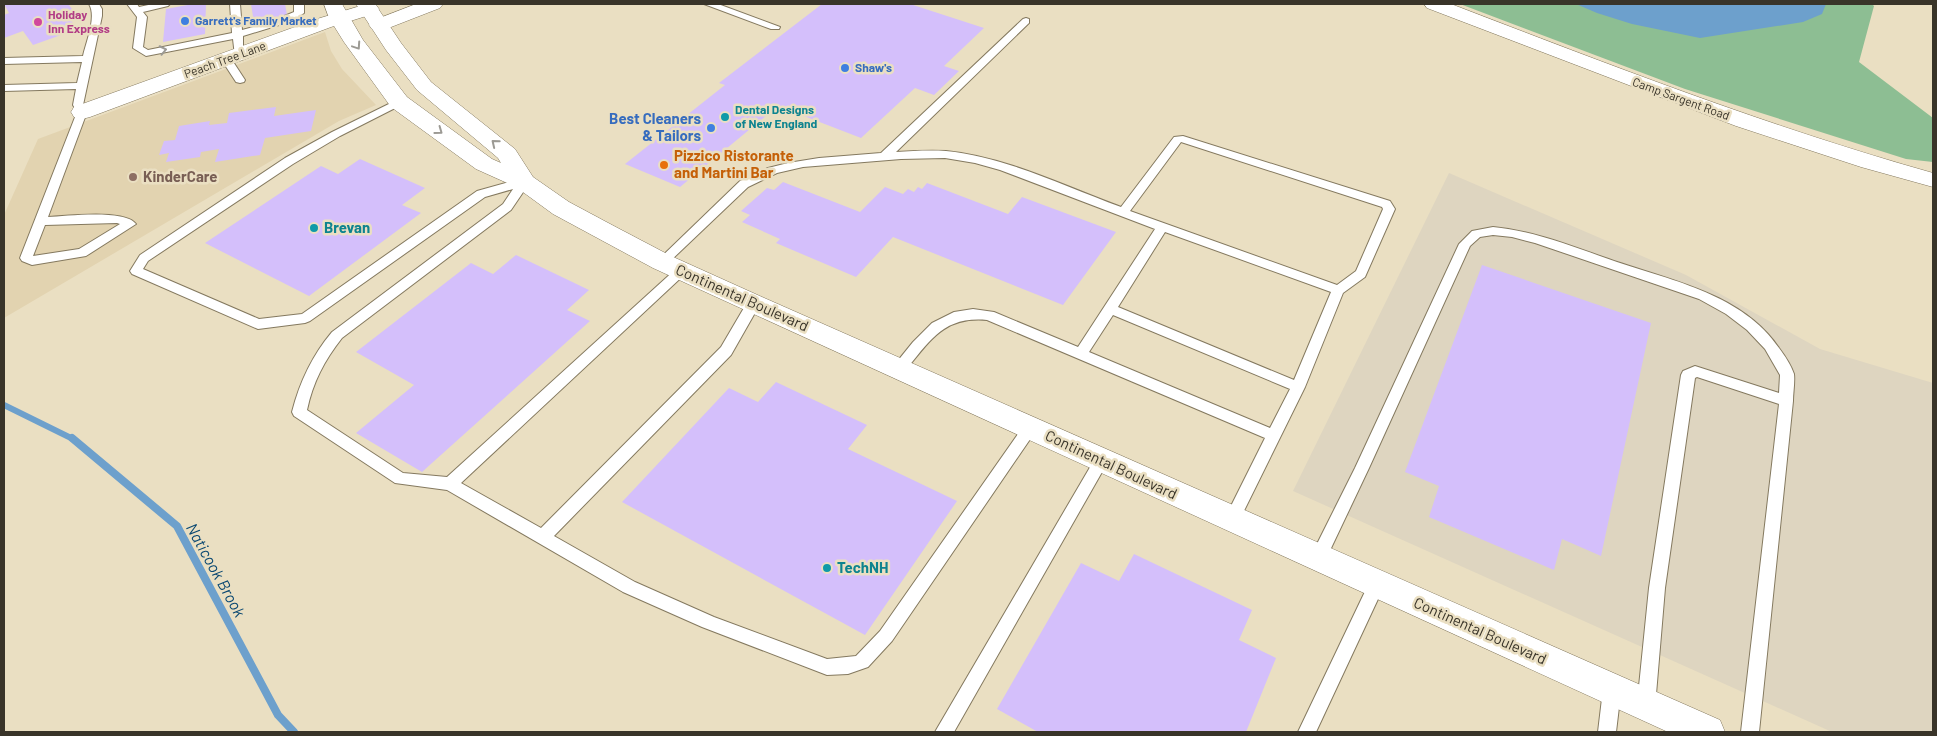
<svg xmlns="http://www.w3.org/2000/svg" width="1937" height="736" font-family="Barlow,sans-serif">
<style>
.built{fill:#e2d3b0}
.industrial{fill:#ded5c0}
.green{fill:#8dbe93}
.water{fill:#6da0cc}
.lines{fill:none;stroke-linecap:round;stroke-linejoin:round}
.stream-far1{stroke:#6da0cc;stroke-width:6}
.stream{stroke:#6da0cc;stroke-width:8}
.building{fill:#d4bffb}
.service-casing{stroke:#84795f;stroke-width:2}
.minor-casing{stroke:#84795f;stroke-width:1}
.secondary-casing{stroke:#84795f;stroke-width:1}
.service{fill:#fff;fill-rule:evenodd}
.minor{fill:#fff;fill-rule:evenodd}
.secondary{fill:#fff;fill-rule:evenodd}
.oneway{stroke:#9c9a94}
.shop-dot{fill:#3f7fe0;stroke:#eadfc2;stroke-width:2}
.hotel-dot{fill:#d1479c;stroke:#eadfc2;stroke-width:2}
.culture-dot{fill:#0f9aa8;stroke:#eadfc2;stroke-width:2}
.food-dot{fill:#e8710a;stroke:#eadfc2;stroke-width:2}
.education-dot{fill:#8d6e63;stroke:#eadfc2;stroke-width:2}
.labels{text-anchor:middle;stroke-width:5;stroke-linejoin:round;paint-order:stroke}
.far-hotel-label{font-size:12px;font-weight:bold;fill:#b23c85;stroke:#eadfc2;text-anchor:start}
.far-shop-label{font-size:12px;font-weight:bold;fill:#366cbe;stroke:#eadfc2;text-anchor:start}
.far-street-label{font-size:12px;fill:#393429;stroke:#eadfc2}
.far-culture-label{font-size:12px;font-weight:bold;fill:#0d838f;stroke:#eadfc2;text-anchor:start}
.shop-label{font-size:15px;font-weight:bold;fill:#366cbe;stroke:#eadfc2;text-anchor:end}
.food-label{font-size:15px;font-weight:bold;fill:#c56008;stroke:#eadfc2;text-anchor:start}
.education-label{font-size:15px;font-weight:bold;fill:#785e54;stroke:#eadfc2;text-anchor:start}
.culture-label{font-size:15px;font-weight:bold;fill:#0d838f;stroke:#eadfc2;text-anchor:start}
.street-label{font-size:15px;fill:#393429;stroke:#eadfc2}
.water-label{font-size:16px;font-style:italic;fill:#094771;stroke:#eadfc2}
</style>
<rect width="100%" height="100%" fill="#eadfc2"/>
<!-- built -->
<path class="built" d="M325,32L331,51L342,69L376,105L339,121L4,318V215L38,139Z"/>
<!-- industrial -->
<path class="industrial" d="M1449,173L1686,275L1820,349L1933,383V732H1832L1293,491Z"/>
<!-- green -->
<path class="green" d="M1460,4H1872L1874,6L1859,62L1933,118V162L1906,159L1685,89Z"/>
<!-- water -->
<path class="water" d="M1576,4H1826L1822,14L1803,22L1700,38L1632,24L1597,13Z"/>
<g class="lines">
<!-- stream-far1 -->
<path class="stream-far1" d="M4,405L73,439"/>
<!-- stream -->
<path class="stream" d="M72,438L177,526L278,715L294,732"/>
</g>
<!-- building -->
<path class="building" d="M4,4H68L73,10L64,12L78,29L33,45L23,31L4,38V15L9,13Z
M193,4H206L205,34L163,42L166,9Z
M251,4H285L287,15L254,23Z
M822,4H910L984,28L944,66L959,71L934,95L915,88L861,138L778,106L680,187L625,164L725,85L719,83Z
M276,107L274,116L316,110L311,131L265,138L260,155L215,162L219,149L201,152L200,157L166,162L169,153L159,155L164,141L175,140L179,126L210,121L209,125L227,123L229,113Z
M360,159L425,188L402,205L421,213L309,296L205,243L321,166L338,174Z
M783,182L860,212L885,187L903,194L908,189L914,192L918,187L922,189L927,183L1008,214L1022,197L1116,232L1063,305L893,237L856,277L776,243L780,239L742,222L750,215L741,211L767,188L774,190Z
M516,255L589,290L567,310L590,321L422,472L356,433L414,385L356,352L471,263L493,274Z
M1482,265L1651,323L1601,556L1562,539L1554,570L1429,517L1439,486L1405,472Z
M776,382L867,425L848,449L957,501L865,635L622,502L729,388L758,402Z
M1134,554L1252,610L1239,640L1276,658L1246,732H1038L997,709L1081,563L1119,581Z"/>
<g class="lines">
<defs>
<path id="service" d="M89,4H99L102,9V16L83,105L87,112L48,217C67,216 125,209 136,224L86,256L32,265L22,261L20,258L77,112L73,105L76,89L4,91V85L77,83L82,62L4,64V58L83,56C86,42 97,17 89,4ZM117,223L120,224L79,249L33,256L45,225Z
M127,4H137L139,7L153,4H170L168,6L143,12L147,17L143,47L148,50L232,33L230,4H240L242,30L268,23L294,12V4H304V13L292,21L243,36V56H235L233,39L146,56L133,48L137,17Z
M704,4H718L780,27L779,29H771Z
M1026,18L1029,19V23L896,152C912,151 929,150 946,151C1006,157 1064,186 1121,207L1174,137L1183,136L1390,201L1395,209L1365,277L1343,293L1305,387L1237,525L1232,527L1227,525L1224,520L1265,438L987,320C943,316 930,341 904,372L899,373L894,372L892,368L913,342L932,323L954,312L973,309L994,312L1078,347L1155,229L1000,170L975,163L945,158L901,159L803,167L777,173L748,187L666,265L662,266L656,262L740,181L768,168L788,163L819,158L881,153L1023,19ZM1181,142L1382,207L1383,209L1356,271L1337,285L1130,211ZM1165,232L1331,292L1294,380L1118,307ZM1113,315L1290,389L1270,428L1089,352Z
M226,56L230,57L245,80L244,82L240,83L236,82L221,59Z
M399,99L403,100L404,102L403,104L340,136L293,164L148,261L143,269L259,319L302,314L477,191L524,178L528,179L530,182L511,210L342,338C324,361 313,382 307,410L403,473L447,477L677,268H685L687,271L685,274L461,483L541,528L721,347L748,301H758L760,304L731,355L554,536L635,582L714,617L827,659L856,656L880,631L1025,424L1030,422L1035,424L1037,428L1035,432L892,641L868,667L848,674L827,675L702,627L623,592L447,490L395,483L294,416L292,412C300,381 312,356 332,332L503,204L513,189L485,197L310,321L305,323L258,329L132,274L130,271L140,255L285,158L332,132Z
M1493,227C1536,231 1576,248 1617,262C1674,281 1743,295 1779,348C1785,356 1791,365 1794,374C1795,382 1793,393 1793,401L1759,732H1741L1779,404L1697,377L1695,378L1665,588L1655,706L1652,712L1646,714L1640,712L1637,706L1649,588L1681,375L1683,371L1695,366L1779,393L1780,375L1765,349L1747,330L1726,314L1699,299L1535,243L1512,237L1493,235L1480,237L1470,246L1369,468L1324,563L1318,565L1312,563L1310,558L1355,468L1459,244L1472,231Z
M1101,455L1106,457L1108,461L1106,465L954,732H935L1096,457Z
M1377,577L1383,579L1385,584L1316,732H1298L1371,579Z
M1612,682L1618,684L1621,690L1616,732H1598L1603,690L1606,684Z"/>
<path id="minor" d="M367,4L376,5L379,9L376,13L331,27L90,117L82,119L74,117L71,112L74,107L317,19Z
M416,4H443L440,8L386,29L379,31L372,29L369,25L372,21Z
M1424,4H1451C1610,65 1769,127 1933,173V187L1861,167L1736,126L1427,8Z"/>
<path id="secondary" d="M324,4H342L363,40L407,97L492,159L501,163L498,158L417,90L386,50L356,4H375L401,43L431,82L515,149L533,177L569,202L612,225L671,256L762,297L1720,720L1725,732H1668L653,268L553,214L516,187L476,169L391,107L344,42L329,18Z"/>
</defs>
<!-- service casing -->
<use href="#service" class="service-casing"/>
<!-- minor casing -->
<use href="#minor" class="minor-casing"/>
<!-- secondary casing -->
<use href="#secondary" class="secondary-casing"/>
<!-- service -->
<use href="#service" class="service"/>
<!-- minor -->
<use href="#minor" class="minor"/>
<!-- secondary -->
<use href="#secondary" class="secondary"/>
</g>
<!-- one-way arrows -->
<defs><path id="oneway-chevron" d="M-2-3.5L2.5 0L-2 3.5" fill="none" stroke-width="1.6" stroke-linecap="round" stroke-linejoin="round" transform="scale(1.25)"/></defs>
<g class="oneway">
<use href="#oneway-chevron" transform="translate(357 46) rotate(56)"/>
<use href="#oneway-chevron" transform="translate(163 50) rotate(-12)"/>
<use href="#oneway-chevron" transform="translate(439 131) rotate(36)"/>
<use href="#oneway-chevron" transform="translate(495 143) rotate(-141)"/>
</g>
<!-- markers -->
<g class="shop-dot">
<circle cx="185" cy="21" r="5"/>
<circle cx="845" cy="68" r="5"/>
<circle cx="711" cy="128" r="5"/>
</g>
<circle class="hotel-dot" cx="38" cy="22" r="5"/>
<g class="culture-dot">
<circle cx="725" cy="117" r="5"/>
<circle cx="314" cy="228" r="5"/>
<circle cx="827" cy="568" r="5"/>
</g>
<circle class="food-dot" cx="664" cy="165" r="5"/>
<circle class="education-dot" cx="133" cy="177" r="5"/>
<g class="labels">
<!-- far-hotel labels -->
<g class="far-hotel-label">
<text x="48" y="19">Holiday<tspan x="48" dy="14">Inn Express</tspan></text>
</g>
<!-- far-shop labels -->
<g class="far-shop-label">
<text x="195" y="25">Garrett's Family Market</text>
<text x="855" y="72">Shaw's</text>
</g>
<!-- far-street labels -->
<g class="far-street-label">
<text transform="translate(225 60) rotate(-20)" y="4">Peach Tree Lane</text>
<text transform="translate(1681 99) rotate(20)" y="4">Camp Sargent Road</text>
</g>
<!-- far-culture labels -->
<g class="far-culture-label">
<text x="735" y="114">Dental Designs<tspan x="735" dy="14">of New England</tspan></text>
</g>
<!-- shop labels -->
<g class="shop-label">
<text x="701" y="124">Best Cleaners<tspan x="701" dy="17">&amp; Tailors</tspan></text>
</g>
<!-- food labels -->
<g class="food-label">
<text x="674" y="161">Pizzico Ristorante<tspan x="674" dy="17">and Martini Bar</tspan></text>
</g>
<!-- education labels -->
<g class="education-label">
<text x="143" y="182">KinderCare</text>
</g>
<!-- culture labels -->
<g class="culture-label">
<text x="324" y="233">Brevan</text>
<text x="837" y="573">TechNH</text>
</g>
<!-- street labels -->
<g class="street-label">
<text transform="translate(742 298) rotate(24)" y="5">Continental Boulevard</text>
<text transform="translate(1111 465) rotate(25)" y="5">Continental Boulevard</text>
<text transform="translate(1480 631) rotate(24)" y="5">Continental Boulevard</text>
</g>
<!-- water labels -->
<g class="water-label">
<text transform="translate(216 570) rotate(61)" y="6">Naticook Brook</text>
</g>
</g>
<!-- border -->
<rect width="1937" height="736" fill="none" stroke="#393429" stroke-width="10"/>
</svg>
